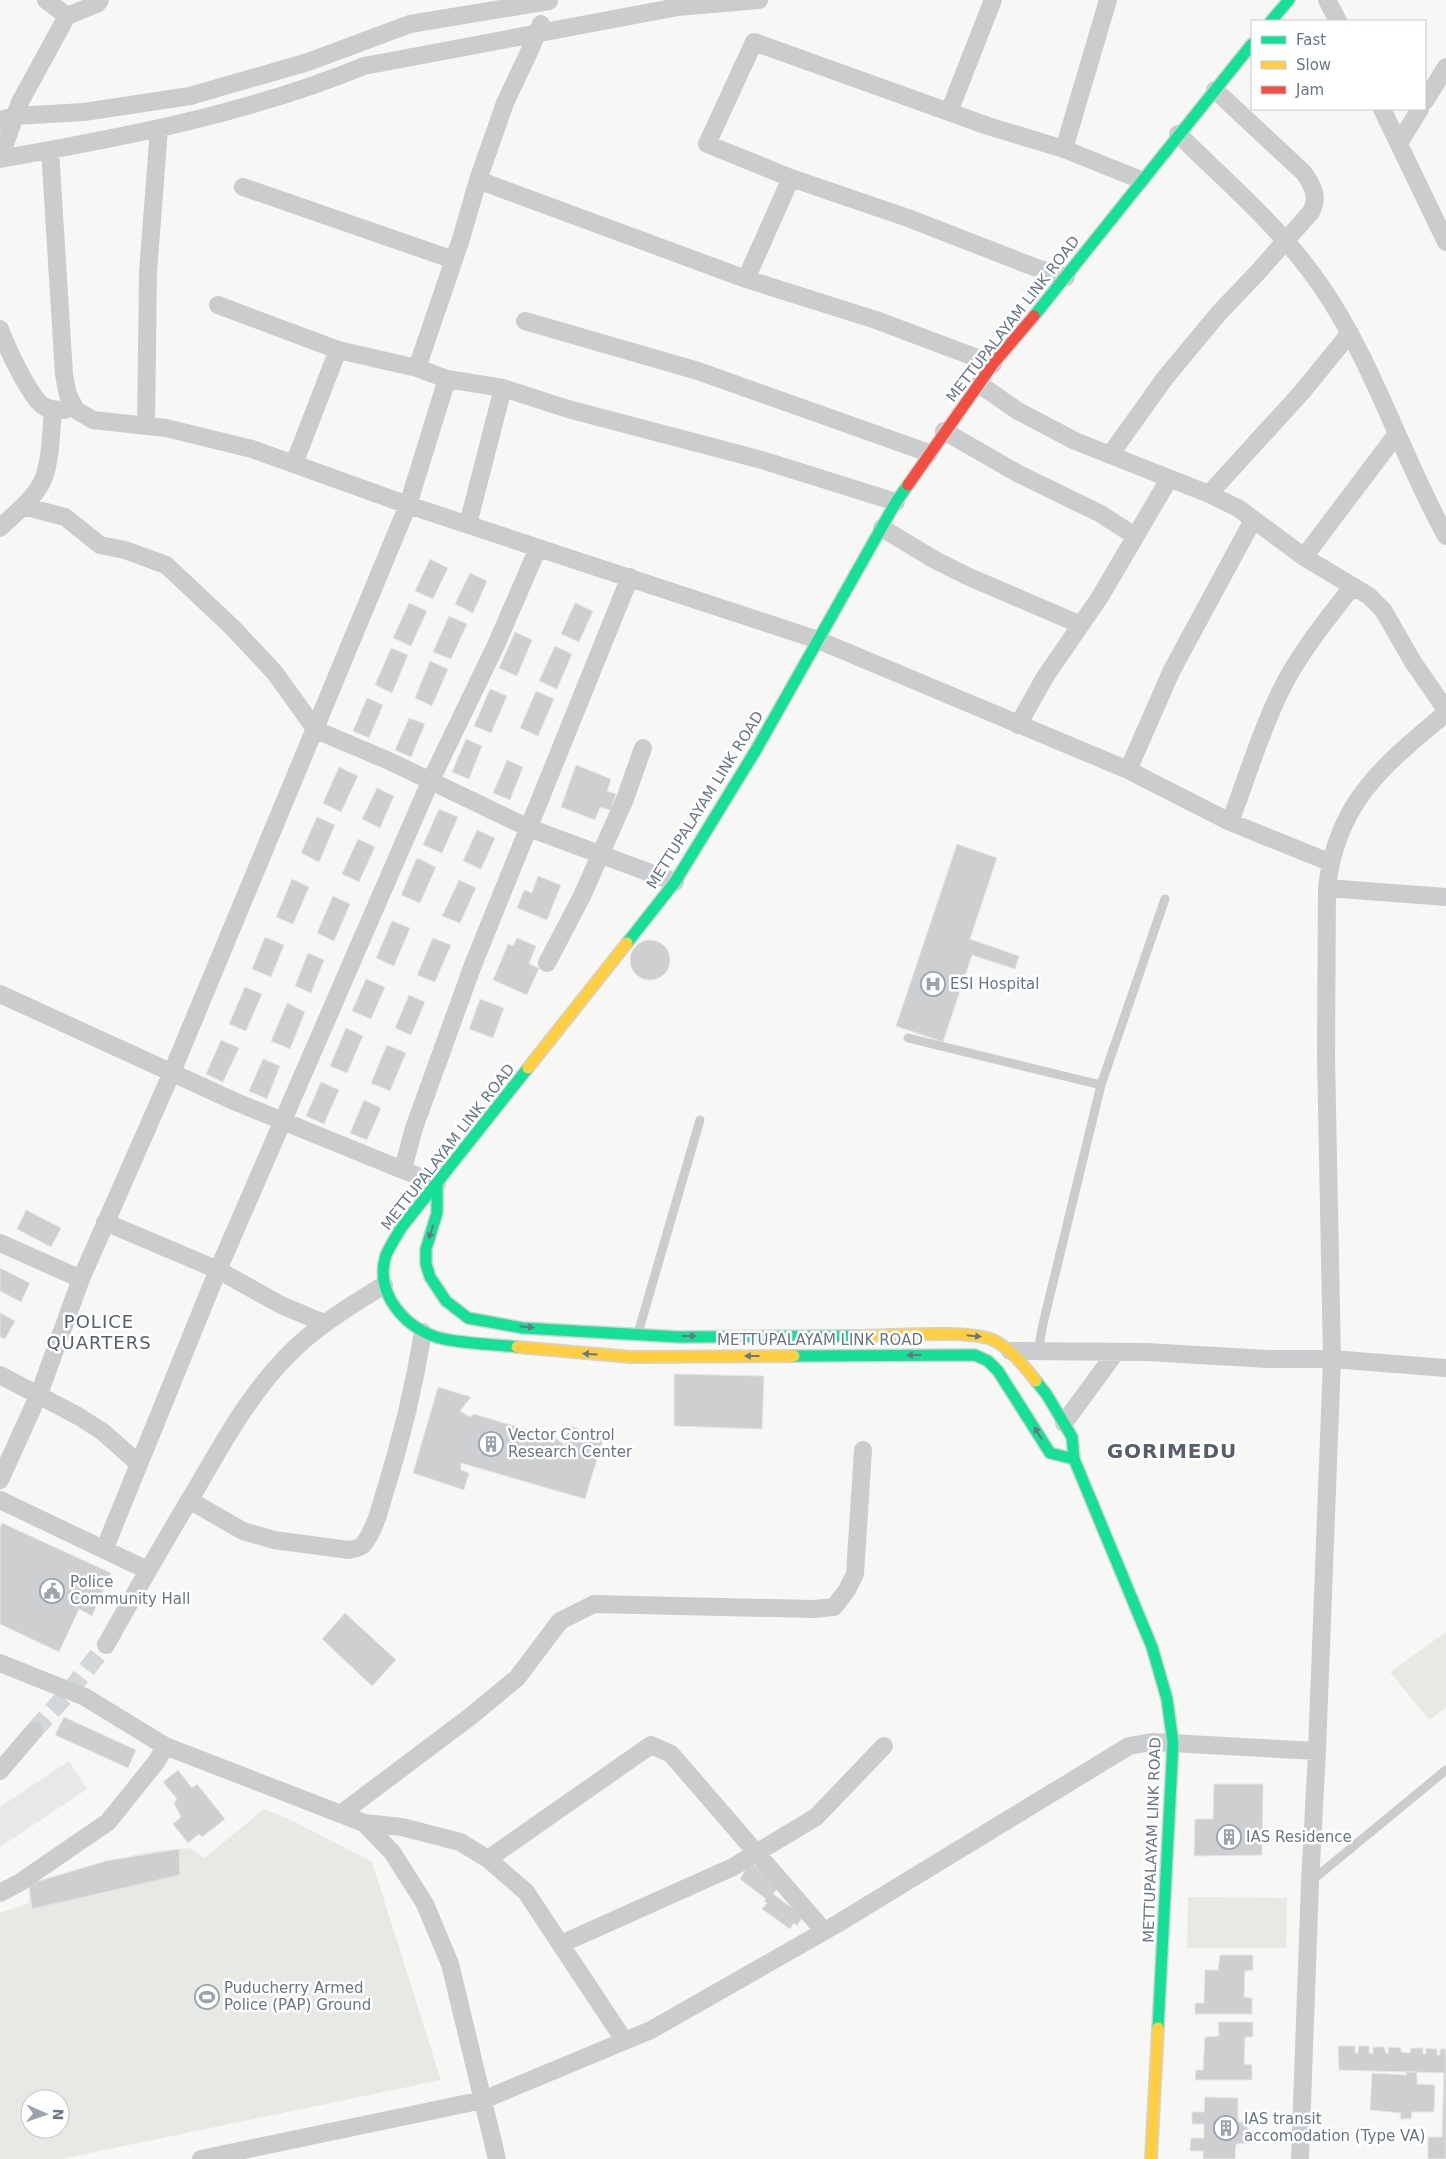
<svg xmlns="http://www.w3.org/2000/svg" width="1446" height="2159" font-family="'DejaVu Sans',sans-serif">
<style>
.built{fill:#e7e8e8}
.green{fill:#e6e9e4;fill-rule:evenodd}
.building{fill:#cecfd0;stroke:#e6e6e6}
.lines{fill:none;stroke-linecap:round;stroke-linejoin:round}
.street-tunnel{stroke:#d3d7da;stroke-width:18;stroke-dasharray:18 9;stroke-linecap:butt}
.fast-casing{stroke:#d3d3d4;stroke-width:14}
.slow-casing{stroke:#d3d3d4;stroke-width:14}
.jam-casing{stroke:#d3d3d4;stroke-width:14}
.lane{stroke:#cbcccd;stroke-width:9}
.street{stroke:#cbcccd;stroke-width:18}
.fast{stroke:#16e098;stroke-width:11}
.slow{stroke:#ffcf43;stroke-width:11}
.jam{stroke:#f24e42;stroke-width:11}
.street-bridge{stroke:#cbcccd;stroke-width:18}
.oneway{fill:#687785}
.labels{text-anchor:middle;stroke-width:5;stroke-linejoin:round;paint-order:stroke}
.street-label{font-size:15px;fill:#687785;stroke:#fff}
.poi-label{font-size:15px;fill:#687785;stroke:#fff;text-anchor:start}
.quarter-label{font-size:18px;letter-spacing:1px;fill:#55606a;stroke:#fff}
.district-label{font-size:20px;font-weight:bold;letter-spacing:1px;fill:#55606a;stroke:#fff}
</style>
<rect width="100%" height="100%" fill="#f7f7f6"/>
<!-- built -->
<path class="built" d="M69,1761L87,1789L0,1847V1807Z"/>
<!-- green -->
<path class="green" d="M1446,1632V1707L1429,1720L1390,1672Z
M264,1809L293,1821L372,1862L441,2080L61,2159H0V1913L29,1903V1884L106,1861L155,1851L189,1848L205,1858ZM30,2099H60V2129H30Z
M1188,1897L1287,1898L1286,1948H1187Z"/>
<!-- building -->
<path class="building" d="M430,559L448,568L433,599L415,591Z
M470,573L487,581L473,613L455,604Z
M409,603L427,611L411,646L393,638Z
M575,603L593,611L579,642L561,634Z
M449,616L467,624L451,659L433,652Z
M515,632L532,640L517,676L499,668Z
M555,646L572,654L557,689L539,681Z
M391,648L408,655L392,693L375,685Z
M430,661L448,669L432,706L415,698Z
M490,689L507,696L491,733L474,726Z
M536,691L554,699L538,736L520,728Z
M367,698L383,705L369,738L353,731Z
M409,718L425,724L411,757L395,750Z
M466,739L482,746L469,779L452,772Z
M507,760L523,767L510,800L493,793Z
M576,765L611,779L607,791L616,794L610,810L600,807L595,820L561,807Z
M339,767L358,776L341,812L323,803Z
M377,788L394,796L380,828L362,819Z
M439,809L458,817L442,853L423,845Z
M317,817L335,825L319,862L301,853Z
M477,830L495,838L481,869L463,861Z
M358,839L375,847L359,882L342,874Z
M957,844L997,858L970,939L1019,956L1015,969L972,955L943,1042L896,1026Z
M417,858L436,867L420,903L401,895Z
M538,876L561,885L547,920L517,908L524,890L532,893Z
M292,879L309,887L293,924L276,917Z
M459,880L476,888L460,923L442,916Z
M333,896L350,904L334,941L317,933Z
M392,921L410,928L394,966L376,958Z
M265,937L284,945L271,977L252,969Z
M433,938L451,945L435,982L417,975Z
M517,938L536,946L529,964L539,968L527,995L493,980L508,944L513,946Z
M630 960a20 20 0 1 1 40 0a20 20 0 1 1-40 0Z
M308,953L324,960L311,993L295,986Z
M366,979L385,987L371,1019L352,1011Z
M245,987L262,994L246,1031L229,1024Z
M409,995L425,1002L411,1035L395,1028Z
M480,999L504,1008L493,1038L469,1029Z
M287,1003L305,1012L290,1049L271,1041Z
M346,1028L363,1036L347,1073L330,1066Z
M221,1040L239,1048L223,1082L206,1074Z
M387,1045L406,1053L390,1091L371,1083Z
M263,1059L280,1066L267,1099L249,1091Z
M321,1082L339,1090L324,1124L306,1116Z
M364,1100L381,1108L367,1140L350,1133Z
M26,1210L61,1228L51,1247L17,1229Z
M0,1268L30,1283L21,1302L0,1291Z
M0,1313L15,1321L5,1339L0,1337Z
M674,1374L764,1376L762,1429L674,1426Z
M438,1387L471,1397L460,1411L470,1417L474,1414L555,1438L565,1445L566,1436L570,1426L604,1436L585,1499L461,1463V1470L469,1473L464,1490L413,1473Z
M2,1523L111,1573L92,1616L79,1609L59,1652L0,1624V1528Z
M345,1613L396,1660L372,1686L322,1639Z
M64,1717L136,1750L128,1768L55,1735Z
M178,1770L192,1788L197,1784L225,1819L202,1837L199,1834L188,1843L173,1824L181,1817L174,1803L177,1799L163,1782Z
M1214,1784H1263L1262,1855L1194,1856L1195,1819H1213Z
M179,1849L180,1875L32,1909L29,1884L106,1861Z
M750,1862L780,1885L773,1894L803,1916L797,1926L794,1923L790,1929L762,1909L767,1903L764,1901L766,1899L740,1879Z
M1220,1955H1253V1970L1245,1971L1244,1997L1252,1998V2014H1195V2003H1204L1205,1970H1218Z
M1218,2022H1253V2037H1245L1244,2064L1252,2065V2080H1195L1196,2070H1203L1205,2037L1219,2036Z
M1338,2046H1355V2053H1358L1359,2046H1369V2053L1373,2054V2047H1384L1386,2053L1388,2054L1389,2047L1401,2048V2052L1410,2053L1411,2048H1423V2054H1426V2048L1437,2049V2055H1440V2049H1446V2159H1428V2137H1442L1444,2073L1339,2070Z
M1406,2071L1417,2072V2084L1435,2085L1434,2112H1412L1411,2119H1400L1401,2113L1370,2110L1372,2073L1406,2075Z
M1205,2097L1238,2098V2122H1248L1247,2143L1236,2144L1235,2159H1203V2151H1190L1191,2138H1204V2124H1192V2112H1204Z"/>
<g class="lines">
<!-- street-tunnel -->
<path class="street-tunnel" d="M34,1731L67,1694L106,1645"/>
<defs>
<path id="fast" d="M1271,21L1289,0
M1034,316L1252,44
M627,943L675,882L756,750L896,502L908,485
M437,1184V1213L426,1249V1264L430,1277L446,1301L468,1318L523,1328L679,1337L858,1336
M517,1347C493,1344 468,1344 444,1339C408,1332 373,1294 386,1255C390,1246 396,1237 401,1228L528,1068
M794,1356L975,1355L988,1361L998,1371L1050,1453L1074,1459
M1036,1381L1047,1395L1072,1437L1074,1459L1152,1647L1167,1699L1173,1743L1158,2028"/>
<path id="slow" d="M528,1068L627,943
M858,1336C887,1336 975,1329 995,1341C1012,1350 1024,1366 1036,1381
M517,1347L631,1357L794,1356
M1151,2159L1158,2028"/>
<path id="jam" d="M908,485L993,364L1034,316"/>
</defs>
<!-- fast casing -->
<use href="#fast" class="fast-casing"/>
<!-- slow casing -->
<use href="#slow" class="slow-casing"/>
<!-- jam casing -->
<use href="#jam" class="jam-casing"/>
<!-- lane -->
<path class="lane" d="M908,1038L1101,1085
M638,1333L700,1120
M1038,1351L1043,1324L1101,1085L1165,899
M1310,1882L1446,1770"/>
<!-- street -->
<path class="street" d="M46,0L67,16
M1327,0L1338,21
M1425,101L1446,67
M1382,109L1446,242
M949,112L993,0
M0,120L15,116L84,112L190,96L308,62L410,24L549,1
M1178,134C1227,182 1282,229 1321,286C1374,363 1401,455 1446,536
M1399,143L1420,109
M1064,149L1108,0
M50,150L64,375L68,395L76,410L93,420L166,428L252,449L408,505L818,640L1128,770L1230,822L1329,862
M0,158L20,102L67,16L97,4L100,0
M0,159C124,137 247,114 364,66L678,7L759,0
M478,180L746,279L876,320L993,364
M243,187L454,260
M1066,277L1034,267L908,218L791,178L707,144L754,42L988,126L1064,149L1141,180
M746,279L791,178
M218,305L338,350L417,368L447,379L503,388L568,409L762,460L896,502
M525,321L698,371L929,453
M0,329C6,346 29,395 42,405C48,410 58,410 65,410
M417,368L461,239L478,180L505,103L530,50
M979,384L1018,411L1075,441L1209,494L1238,508L1304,557L1369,596L1383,610L1413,662L1446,710
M146,426L148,272L159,129
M944,431L1017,473L1099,513L1135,536
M1110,455L1165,378L1219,313L1258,272L1311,212C1319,197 1313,186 1304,173L1215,90
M294,464L338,350
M1209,494L1302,392L1350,333
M23,506L65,517L100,545L125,550L166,565L232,627L275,673L316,730L387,760L529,828L675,882
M468,524L503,388
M0,528C14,514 33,500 42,482C51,463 51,431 53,410
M882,528L935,560L967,576L1081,625
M1304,557L1396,435
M1018,725L1045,677L1100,597L1169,479
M1128,770L1172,670L1253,520
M1230,822C1247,778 1260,732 1281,690C1300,652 1327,619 1353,586
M1327,888L1446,897
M547,963L582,896L625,799L643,748
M0,994L236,1102L437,1184
M403,1169L414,1128L473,965L630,577
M105,1222L218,1270L281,1305L324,1323
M0,1243L81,1279
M1010,1351L1146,1352L1268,1359H1332L1446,1368
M0,1375L78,1416L103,1432L139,1464
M1064,1423L1116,1352
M0,1480L39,1394L81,1279L172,1072L408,505L447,379
M0,1500L147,1570
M189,1500L243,1531L274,1540L349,1550C354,1549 360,1548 363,1545C374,1531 379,1512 384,1495C401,1441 414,1388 423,1332
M104,1550L218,1270L430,782L496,645L538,548
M106,1645C136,1591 167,1537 199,1484C225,1439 250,1394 287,1356C315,1327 350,1306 384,1285
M0,1663L85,1697L165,1746L364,1823L392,1852L425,1904L450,1964L497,2159
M0,1771L34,1731
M342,1813L471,1716L517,1678L560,1621L594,1604L813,1609L834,1607L847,1590L855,1574L863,1450
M364,1823L402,1827L460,1842L488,1859L526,1892L624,2040
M488,1859L651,1745L671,1754L824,1931
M0,1893L19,1883L108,1822L157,1761L165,1746
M561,1944L733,1867L816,1817L884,1746
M201,2159L483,2100L651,2030L837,1924L1129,1746L1152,1742L1317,1751
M1300,2159L1310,1883L1317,1751L1332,1359L1326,1057L1327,888C1336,802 1384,765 1446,713"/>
<!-- fast -->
<use href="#fast" class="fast"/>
<!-- slow -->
<use href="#slow" class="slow"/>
<!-- jam -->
<use href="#jam" class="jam"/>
<!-- street-bridge -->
<path class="street-bridge" d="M530,50L541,24"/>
</g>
<!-- one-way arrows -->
<defs><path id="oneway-solid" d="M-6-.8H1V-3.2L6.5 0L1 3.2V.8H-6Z" transform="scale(1.25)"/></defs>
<g class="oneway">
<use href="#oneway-solid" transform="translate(431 1232) rotate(107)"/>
<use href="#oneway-solid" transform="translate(527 1327) rotate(5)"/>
<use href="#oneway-solid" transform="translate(689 1336)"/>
<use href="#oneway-solid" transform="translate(974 1336) rotate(6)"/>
<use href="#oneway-solid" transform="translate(590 1354) rotate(-176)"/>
<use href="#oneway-solid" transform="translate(914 1355) rotate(178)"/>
<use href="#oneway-solid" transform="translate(752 1356) rotate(180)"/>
<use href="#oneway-solid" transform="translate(1038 1433) rotate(-122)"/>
</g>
<!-- icons -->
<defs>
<symbol id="hospital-ring" viewBox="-11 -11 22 22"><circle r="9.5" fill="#fff" stroke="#9aa4ad" stroke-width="1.5"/><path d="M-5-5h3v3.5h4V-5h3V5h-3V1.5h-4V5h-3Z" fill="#9aa4ad"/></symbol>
<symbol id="building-ring" viewBox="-11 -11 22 22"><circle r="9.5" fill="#fff" stroke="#9aa4ad" stroke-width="1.5"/><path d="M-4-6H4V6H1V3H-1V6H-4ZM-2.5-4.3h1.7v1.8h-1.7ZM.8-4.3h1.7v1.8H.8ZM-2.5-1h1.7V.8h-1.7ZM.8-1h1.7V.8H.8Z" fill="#9aa4ad"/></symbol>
<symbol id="civic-ring" viewBox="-11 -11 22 22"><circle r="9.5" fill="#fff" stroke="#9aa4ad" stroke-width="1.5"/><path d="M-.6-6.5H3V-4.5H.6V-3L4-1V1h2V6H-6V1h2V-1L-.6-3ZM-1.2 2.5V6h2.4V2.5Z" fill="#9aa4ad"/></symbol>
<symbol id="stadium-ring" viewBox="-11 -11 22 22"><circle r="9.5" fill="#fff" stroke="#9aa4ad" stroke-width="1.5"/><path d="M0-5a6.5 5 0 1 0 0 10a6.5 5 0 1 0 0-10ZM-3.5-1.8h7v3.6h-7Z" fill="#9aa4ad"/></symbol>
</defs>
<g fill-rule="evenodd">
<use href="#hospital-ring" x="919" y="970" width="28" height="28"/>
<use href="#building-ring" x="477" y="1430" width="28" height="28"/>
<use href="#civic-ring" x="38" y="1577" width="28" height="28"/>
<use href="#building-ring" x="1215" y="1823" width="28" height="28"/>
<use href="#stadium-ring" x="193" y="1983" width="28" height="28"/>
<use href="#building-ring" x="1212" y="2114" width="28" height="28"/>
</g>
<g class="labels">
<!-- street labels -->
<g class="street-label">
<text transform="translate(1013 319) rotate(-52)" y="5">METTUPALAYAM LINK ROAD</text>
<text transform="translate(705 800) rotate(-58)" y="5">METTUPALAYAM LINK ROAD</text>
<text transform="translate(448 1147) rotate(-52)" y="5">METTUPALAYAM LINK ROAD</text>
<text x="820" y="1345">METTUPALAYAM LINK ROAD</text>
<text transform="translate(1152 1840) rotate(-88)" y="5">METTUPALAYAM LINK ROAD</text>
</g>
<!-- poi labels -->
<g class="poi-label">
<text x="950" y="989">ESI Hospital</text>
<text x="508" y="1440">Vector Control<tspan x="508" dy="17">Research Center</tspan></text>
<text x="70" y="1587">Police<tspan x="70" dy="17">Community Hall</tspan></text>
<text x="1246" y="1842">IAS Residence</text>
<text x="224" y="1993">Puducherry Armed<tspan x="224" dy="17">Police (PAP) Ground</tspan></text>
<text x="1244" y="2124">IAS transit<tspan x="1244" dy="17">accomodation (Type VA)</tspan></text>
</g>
<!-- quarter labels -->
<g class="quarter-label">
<text x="99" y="1328">POLICE<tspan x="99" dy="21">QUARTERS</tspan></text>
</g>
<!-- district labels -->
<g class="district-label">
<text x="1172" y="1458">GORIMEDU</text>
</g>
</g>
<!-- legend -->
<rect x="1251" y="20" width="175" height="90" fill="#ffffff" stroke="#c3c9ce"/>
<rect x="1261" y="36" width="25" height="8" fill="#16e098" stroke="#c3c9ce"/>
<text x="1296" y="45" font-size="15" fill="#687785">Fast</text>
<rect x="1261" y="61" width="25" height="8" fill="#ffcf43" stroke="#c3c9ce"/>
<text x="1296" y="70" font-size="15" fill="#687785">Slow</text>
<rect x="1261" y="86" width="25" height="8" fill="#f24e42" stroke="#c3c9ce"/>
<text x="1296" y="95" font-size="15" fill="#687785">Jam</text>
<!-- north arrow -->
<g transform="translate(45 2114) rotate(92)"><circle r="24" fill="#ffffff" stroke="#c3c9ce"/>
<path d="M0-4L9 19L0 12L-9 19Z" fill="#9aa4ad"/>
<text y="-8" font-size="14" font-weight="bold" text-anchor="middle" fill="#687785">N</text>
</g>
</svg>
